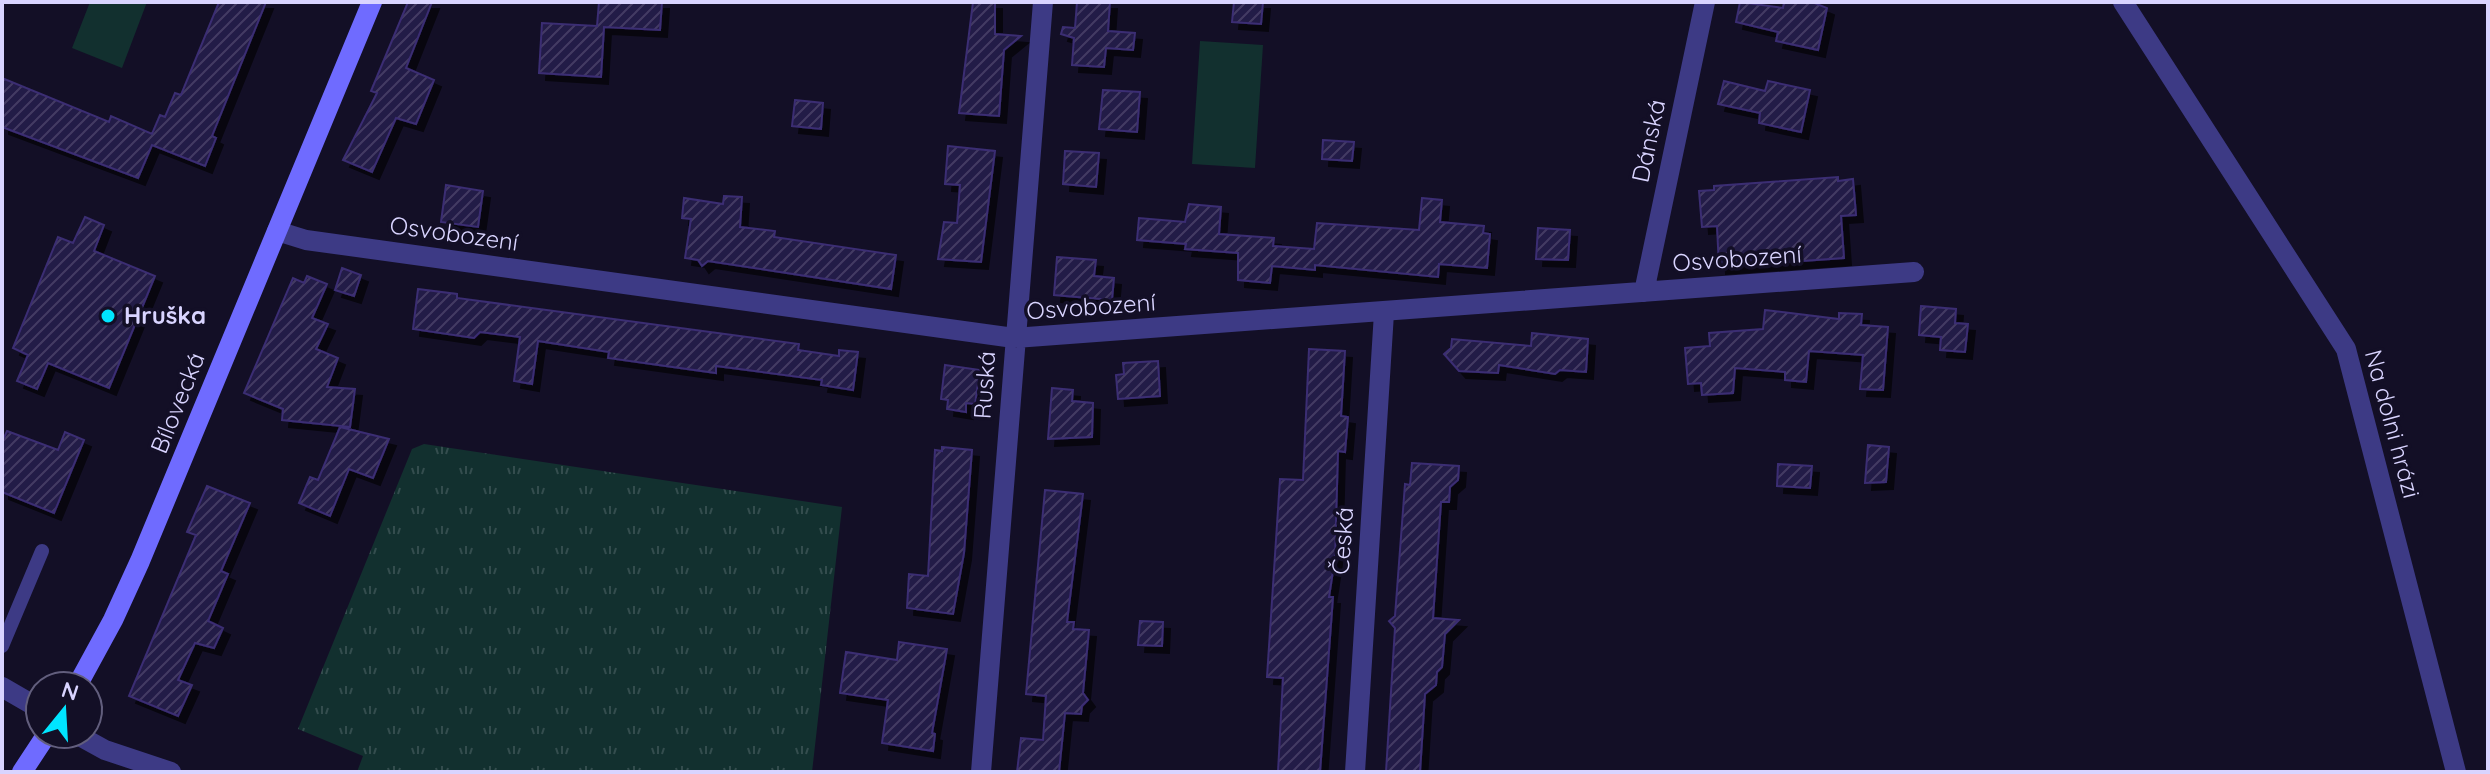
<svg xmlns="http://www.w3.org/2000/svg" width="2490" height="774" font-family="Quicksand,sans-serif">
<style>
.grass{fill:#12302f}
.park{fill:url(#park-tufts)}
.building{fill:url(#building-hatch);stroke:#3b2d73;stroke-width:2;filter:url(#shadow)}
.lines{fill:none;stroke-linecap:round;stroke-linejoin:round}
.service{stroke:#3d3a85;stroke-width:14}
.minor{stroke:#3d3a85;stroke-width:20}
.secondary{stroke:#6f6bff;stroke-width:20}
.poi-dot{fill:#00e5ff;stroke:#130f26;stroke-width:3}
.labels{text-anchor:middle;stroke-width:7;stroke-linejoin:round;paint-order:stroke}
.street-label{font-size:24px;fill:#d9d4ff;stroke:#130f26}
.poi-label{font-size:24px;font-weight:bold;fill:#d9d4ff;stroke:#130f26;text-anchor:start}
</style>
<defs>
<pattern id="park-tufts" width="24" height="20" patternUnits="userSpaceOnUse" patternTransform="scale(2)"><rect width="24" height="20" fill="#12302f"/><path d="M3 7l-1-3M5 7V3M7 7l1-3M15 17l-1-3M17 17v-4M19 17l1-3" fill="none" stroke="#344d4e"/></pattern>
<pattern id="building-hatch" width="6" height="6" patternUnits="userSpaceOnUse" patternTransform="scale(2)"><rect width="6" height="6" fill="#241b47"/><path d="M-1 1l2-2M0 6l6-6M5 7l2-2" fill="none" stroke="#433b63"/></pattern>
<filter id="shadow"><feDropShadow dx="7" dy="7" stdDeviation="0" flood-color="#0009"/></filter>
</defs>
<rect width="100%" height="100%" fill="#130f26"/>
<!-- grass -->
<path class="grass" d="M90,2H147L122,68L72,48Z
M1200,41L1263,45L1255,168L1192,164Z"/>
<!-- park -->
<path class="park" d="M424,444L842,507L812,772H357L363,756L298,729L412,449Z"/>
<!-- building -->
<path class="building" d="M219,2H266L212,136L216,138L205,166L152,145L138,178L2,127V78L109,122L111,116L152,134L160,115L165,117L175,93L181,95Z
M408,2H432L406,68L434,80L416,124L396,118L372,172L343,160L377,93L371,91Z
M599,2H662L660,30L604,27L601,77L539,73L542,23L597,26Z
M973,2H995V34L1021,36L1004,50L999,116L959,113Z
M1077,2H1110L1108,31L1135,33L1133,50L1106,48L1104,67L1072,65L1074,38L1061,34L1063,27L1075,28Z
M1234,2H1263L1261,24L1232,22Z
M1740,2L1783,8L1784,2H1812L1827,8L1818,50L1776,41L1778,32L1736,22Z
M1724,81L1765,91L1768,81L1810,90L1801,132L1759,123L1760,113L1718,104Z
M1103,90L1140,92L1137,132L1099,129Z
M795,100L823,103L821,129L792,126Z
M1323,140L1354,142L1352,161L1322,159Z
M948,146L995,151L981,262L938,259L944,222L957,223L960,185L945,184Z
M1065,151L1099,153L1096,187L1063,184Z
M1838,177V181L1853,179L1856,215L1841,216L1844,258L1719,267L1717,226L1702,227L1699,191L1714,190V186Z
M446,185L483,191L478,227L441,222Z
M724,196L742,197L740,227L775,231L774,237L896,255L891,289L708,261L702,266L698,260L685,258L691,219L682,218L684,198L723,204Z
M1422,198L1442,200L1440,222L1484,226L1483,233L1490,234L1487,268L1439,264L1438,277L1315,265V270L1272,266L1270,283L1238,280V253L1185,249L1186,244L1137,240L1139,218L1185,222L1189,204L1221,207L1219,234L1274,238L1273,246L1314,249L1317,223L1419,230Z
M85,217L104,225L94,251L155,276L109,388L48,363L37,389L17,381L28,355L13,348L58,237L73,243Z
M1538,228L1570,230L1568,260L1536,259Z
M1057,257L1096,260L1094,276L1114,278L1112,300L1054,295Z
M342,268L361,275L354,296L335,290Z
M307,276L327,284L312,318L328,324L316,349L338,358L327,387L355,389L350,427L282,420L283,409L244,393L293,278L304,283Z
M418,289L457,294V298L799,344L798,350L839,356V350L858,352L853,390L821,385L822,380L716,366V373L608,358L609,352L538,341L532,384L514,381L520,337L480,332L474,338L413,329Z
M1921,306L1956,309L1955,323L1968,324L1965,352L1940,350L1941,337L1919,335Z
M1765,310L1839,319V313L1862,314L1861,325L1888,327L1883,390L1860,389L1863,355L1809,351L1806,382L1785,380V372L1735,368L1733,393L1702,395L1701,383L1688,384L1685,348L1710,346L1709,333L1763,329Z
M1532,333L1588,339L1586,372L1560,370L1555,374L1499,365L1498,373L1459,371L1444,354L1451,348L1452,339L1531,346Z
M1309,349L1345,351L1341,416L1348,417L1345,452L1338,451L1335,558L1329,597H1333L1320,772H1278L1283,678L1267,677L1280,479L1303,480Z
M1158,361L1160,396L1118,399L1116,375L1124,374L1123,363Z
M945,365L980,370L975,404L966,403V412L947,409L948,400L941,399Z
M1052,388L1073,390L1072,401L1093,403L1092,437L1048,439Z
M340,427L389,439L373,478L349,469L330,516L299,503L310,477L318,480Z
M7,431L58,450L65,432L84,440L54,513L2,492V442Z
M1868,445L1889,447L1886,482L1865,483Z
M942,447L972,450L964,553L953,614L907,608L909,574L928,576L935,450L942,451Z
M1412,463L1459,466L1458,480L1450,487L1449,502H1441L1433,618L1459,620L1445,634L1442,667L1437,672L1436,685L1425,694L1420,772H1386L1395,628L1389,621L1395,616L1405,484L1410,485Z
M1778,464L1812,466L1810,488L1777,486Z
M207,486L250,503L221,571L228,574L208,621L223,628L214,648L195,643L178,680L192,685L178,716L129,696L196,535L187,532Z
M1045,490L1083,494L1067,622H1074L1073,629L1089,630L1083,693L1088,700L1082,706L1081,714L1065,713L1059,772H1017L1021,738L1043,740L1046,696L1026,694Z
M1140,621L1163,622L1162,646L1138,645Z
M899,642L947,649L932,733L935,734L933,751L882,743L888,700L840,693L846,652L897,660Z"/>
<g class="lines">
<!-- service -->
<path class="service" d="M2,646L42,551"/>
<!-- minor -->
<path class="minor" d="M2123,2L2346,349L2456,772
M277,231L306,240L1014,338L1914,272
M1644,292L1705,2
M2,687L40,709
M76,734L105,750L171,772
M981,772L1043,2
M1355,772L1384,313"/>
<!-- secondary -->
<path class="secondary" d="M77,686L113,620L140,561L372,2
M22,772L47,734"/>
</g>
<!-- markers -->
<circle class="poi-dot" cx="108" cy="316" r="8"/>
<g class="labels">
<!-- street labels -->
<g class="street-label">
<text transform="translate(1649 141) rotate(-78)" y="8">Dánská</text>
<text transform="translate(454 234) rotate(8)" y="8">Osvobození</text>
<text transform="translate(1737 259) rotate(-4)" y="8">Osvobození</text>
<text transform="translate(1091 307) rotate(-4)" y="8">Osvobození</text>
<text transform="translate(985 385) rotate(-86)" y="8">Ruská</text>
<text transform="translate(178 403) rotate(-68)" y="8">Bílovecká</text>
<text transform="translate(2392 424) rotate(75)" y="8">Na dolni hrázi</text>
<text transform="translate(1343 541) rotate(-86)" y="8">Česká</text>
</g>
<!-- poi labels -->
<g class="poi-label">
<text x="124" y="324">Hruška</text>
</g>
</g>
<!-- border -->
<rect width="2490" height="774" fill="none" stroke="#d9d4ff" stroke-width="8"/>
<!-- north arrow -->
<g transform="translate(64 710) rotate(18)"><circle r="38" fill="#130f26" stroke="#625e7d" stroke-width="2"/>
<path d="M0-6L14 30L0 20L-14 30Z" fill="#00e5ff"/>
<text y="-12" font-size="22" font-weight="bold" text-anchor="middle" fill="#d9d4ff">N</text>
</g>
</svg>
